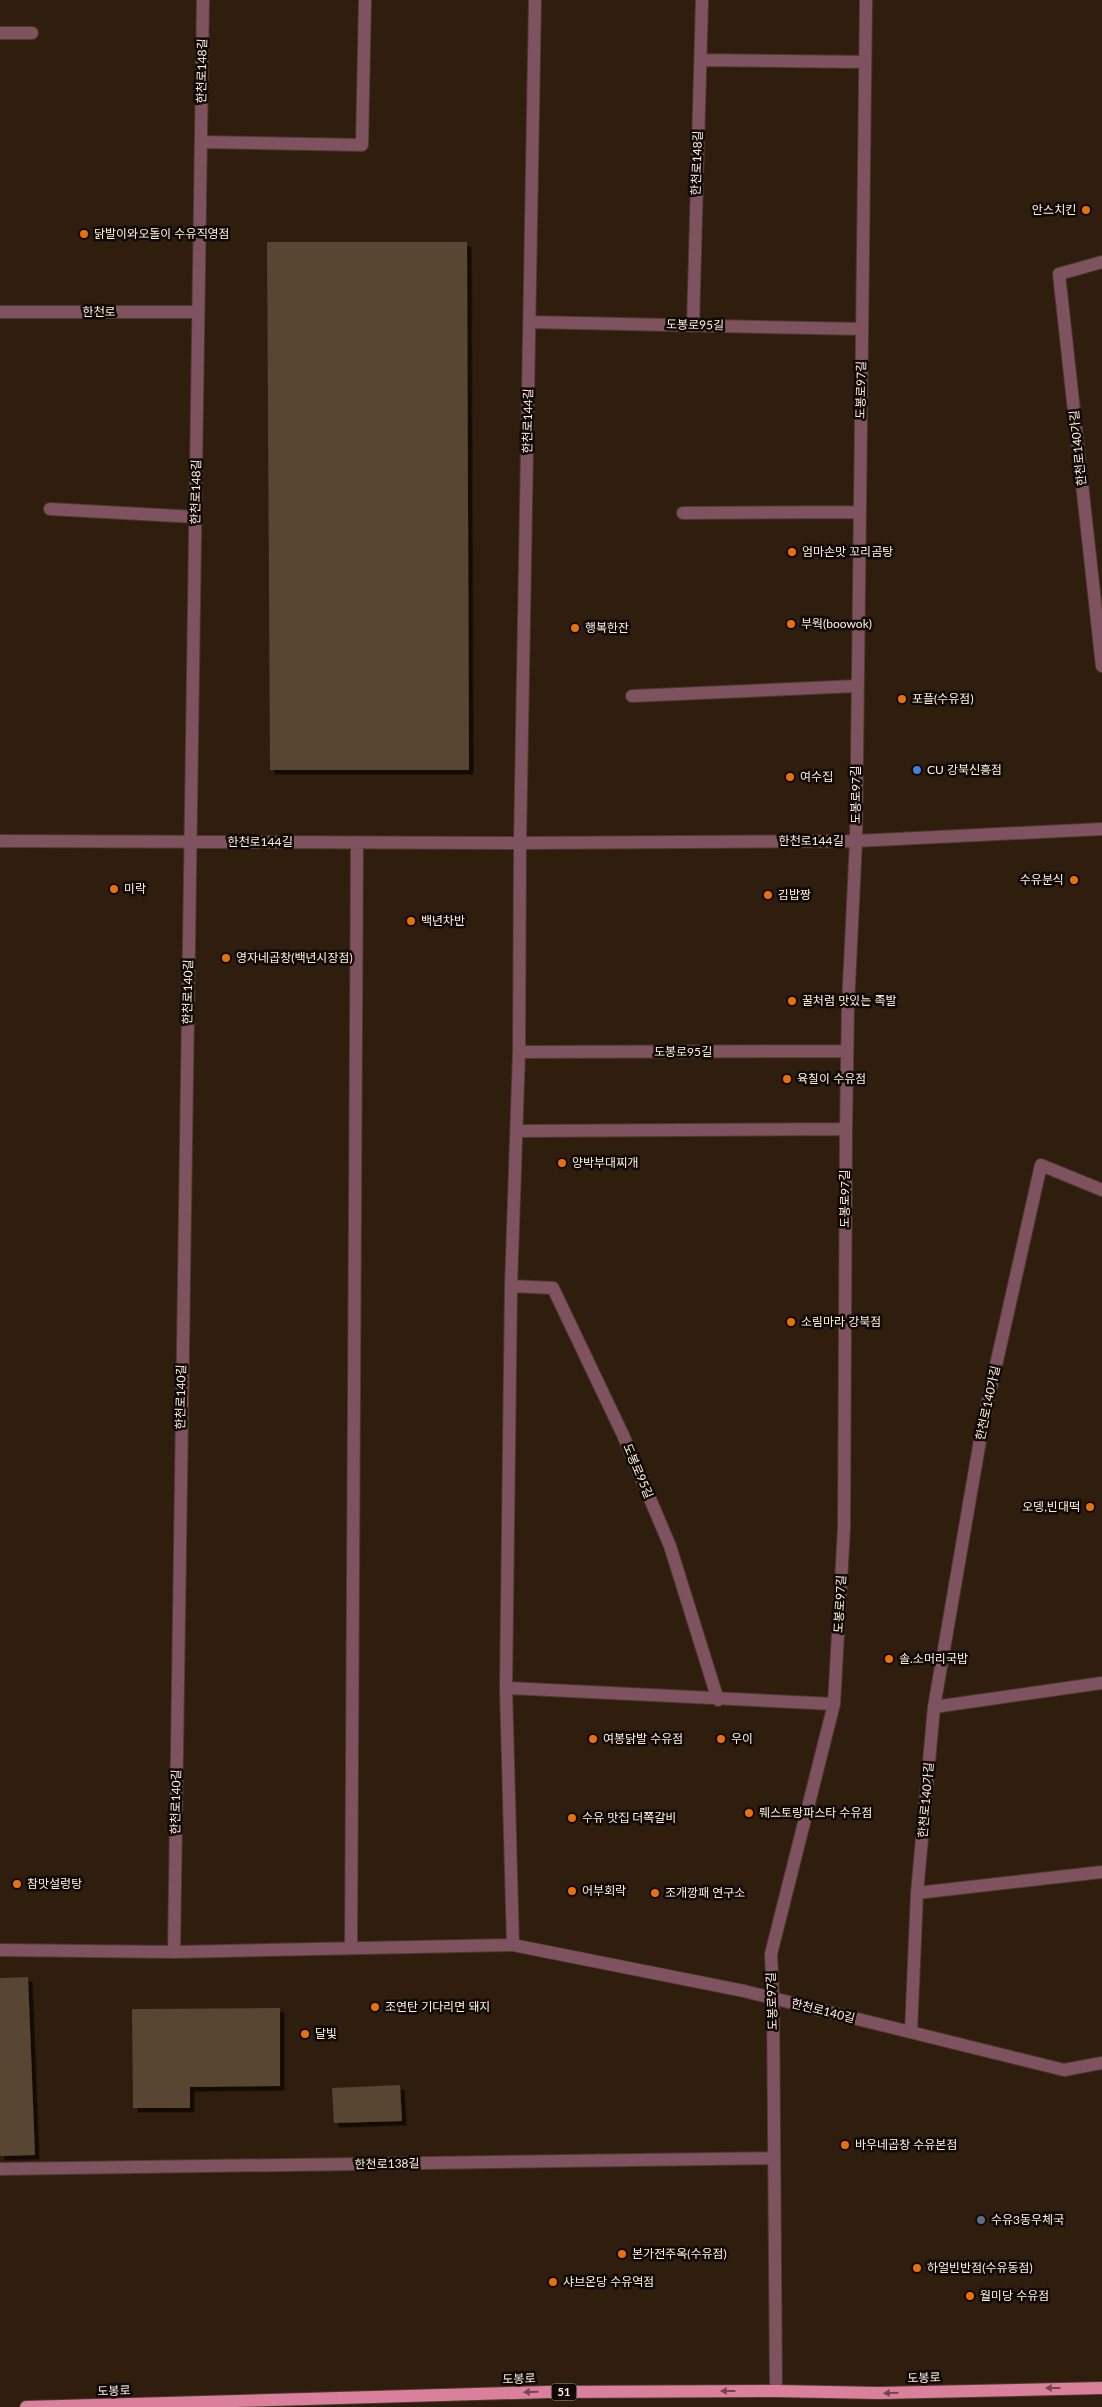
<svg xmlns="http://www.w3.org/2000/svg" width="1102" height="2407" font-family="Lato,'Noto Sans KR',sans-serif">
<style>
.building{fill:#594433;filter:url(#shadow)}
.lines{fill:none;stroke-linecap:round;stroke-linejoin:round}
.minor-casing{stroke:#4c3b2b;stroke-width:14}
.primary-casing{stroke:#4c3b2b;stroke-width:14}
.minor{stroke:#7e525f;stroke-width:12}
.primary{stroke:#db809c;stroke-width:12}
.oneway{fill:#764450}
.food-dot{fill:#e8710a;stroke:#110904;stroke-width:2}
.shop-dot{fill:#3f7fe0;stroke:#110904;stroke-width:2}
.service-dot{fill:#5c6f8a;stroke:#110904;stroke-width:2}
.labels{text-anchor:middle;stroke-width:5;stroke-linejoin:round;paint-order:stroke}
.shield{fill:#110904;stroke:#b7aba2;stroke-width:1}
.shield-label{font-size:11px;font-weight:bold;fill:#fef0e6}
.street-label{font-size:12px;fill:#fef0e6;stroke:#110904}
.poi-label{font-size:12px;fill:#fef0e6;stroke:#110904;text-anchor:start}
</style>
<defs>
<filter id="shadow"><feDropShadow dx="4.5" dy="4.5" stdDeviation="0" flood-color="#0009"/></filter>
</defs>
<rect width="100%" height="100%" fill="#2f1d0d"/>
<!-- building -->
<path class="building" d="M267,242H467L469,770H270Z
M28,1977L35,2155L0,2156V1978Z
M280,2008V2086L190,2087V2108H133L132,2009Z
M400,2085L402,2121L334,2123L332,2088Z"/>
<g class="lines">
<defs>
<path id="minor" d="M0,33H32
M700,60L865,62
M201,142L362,145L365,0
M1102,262L1059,274L1102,666
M0,312H198
M529,322L862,329
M693,325L702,0
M50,509L196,517
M683,513L859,512
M632,696L857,686
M0,841L520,843L856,841L1102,829
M519,1052L847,1051
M517,1131L846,1129
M511,1286L553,1288L623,1435L670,1546L718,1700
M506,1688L834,1704
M934,1707L1102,1683
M917,1893L1102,1872
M513,1945L506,1688L511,1286L519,1052L520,843L535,0
M351,1948L357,843
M0,1950L174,1952L513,1945L744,1991L1064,2070L1102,2063
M174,1952L203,0
M911,2032L917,1893L934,1707L983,1423L1041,1165L1102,1190
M0,2169L774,2158
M776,2391L773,1999L771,1954L834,1704L844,1528L846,1129L848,1005L856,841L866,0"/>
<path id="primary" d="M26,2407L547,2392L776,2391L879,2393L1102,2388"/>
</defs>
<!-- minor casing -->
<use href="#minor" class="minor-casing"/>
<!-- primary casing -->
<use href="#primary" class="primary-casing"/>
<!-- minor -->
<use href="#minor" class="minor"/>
<!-- primary -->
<use href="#primary" class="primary"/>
</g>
<!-- one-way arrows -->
<defs><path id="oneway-solid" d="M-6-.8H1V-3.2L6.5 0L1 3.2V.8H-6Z" transform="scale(1.25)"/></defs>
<g class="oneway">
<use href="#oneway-solid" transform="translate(1053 2388) rotate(180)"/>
<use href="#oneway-solid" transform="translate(728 2391) rotate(180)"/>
<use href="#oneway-solid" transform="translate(531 2392) rotate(178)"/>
<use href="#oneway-solid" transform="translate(891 2393) rotate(178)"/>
</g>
<!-- markers -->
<g class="food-dot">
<circle cx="1086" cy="210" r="5"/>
<circle cx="84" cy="234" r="5"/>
<circle cx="792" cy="552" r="5"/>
<circle cx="791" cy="624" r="5"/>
<circle cx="575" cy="628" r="5"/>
<circle cx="902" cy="699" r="5"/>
<circle cx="790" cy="777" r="5"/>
<circle cx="1074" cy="880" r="5"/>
<circle cx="114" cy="889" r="5"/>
<circle cx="768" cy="895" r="5"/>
<circle cx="411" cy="921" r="5"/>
<circle cx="226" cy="958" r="5"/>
<circle cx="792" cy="1001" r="5"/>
<circle cx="787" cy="1079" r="5"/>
<circle cx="562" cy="1163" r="5"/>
<circle cx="791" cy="1322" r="5"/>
<circle cx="1090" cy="1507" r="5"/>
<circle cx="889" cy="1659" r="5"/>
<circle cx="593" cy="1739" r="5"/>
<circle cx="721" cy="1739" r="5"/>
<circle cx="749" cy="1813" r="5"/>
<circle cx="572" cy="1818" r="5"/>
<circle cx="17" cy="1884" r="5"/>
<circle cx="572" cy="1891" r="5"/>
<circle cx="655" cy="1893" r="5"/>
<circle cx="375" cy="2007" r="5"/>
<circle cx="305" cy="2034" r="5"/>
<circle cx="845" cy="2145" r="5"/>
<circle cx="622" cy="2254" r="5"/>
<circle cx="917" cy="2268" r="5"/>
<circle cx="553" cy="2282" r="5"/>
<circle cx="970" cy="2296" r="5"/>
</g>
<circle class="shop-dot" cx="917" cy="770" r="5"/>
<circle class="service-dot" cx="981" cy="2220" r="5"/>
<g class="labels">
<!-- shield labels -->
<rect class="shield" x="551.5" y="2383.5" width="25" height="17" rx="4"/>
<g class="shield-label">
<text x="564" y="2396">51</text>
</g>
<!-- street labels -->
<g class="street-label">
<text transform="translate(202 71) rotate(-89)" y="4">한천로148길</text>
<text transform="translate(697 163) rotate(-88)" y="4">한천로148길</text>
<text x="99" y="316">한천로</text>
<text transform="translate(695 325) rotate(1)" y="4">도봉로95길</text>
<text transform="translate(861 390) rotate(-89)" y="4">도봉로97길</text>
<text transform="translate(528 421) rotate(-89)" y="4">한천로144길</text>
<text transform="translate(1078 448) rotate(-96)" y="4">한천로140가길</text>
<text transform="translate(196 492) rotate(-89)" y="4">한천로148길</text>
<text transform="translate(856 795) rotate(-90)" y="4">도봉로97길</text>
<text x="811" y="845">한천로144길</text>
<text x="260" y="846">한천로144길</text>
<text transform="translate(188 992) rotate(-89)" y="4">한천로140길</text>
<text x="683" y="1056">도봉로95길</text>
<text transform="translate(845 1199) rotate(-90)" y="4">도봉로97길</text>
<text transform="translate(181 1397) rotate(-89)" y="4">한천로140길</text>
<text transform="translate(988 1403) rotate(-78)" y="4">한천로140가길</text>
<text transform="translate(638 1471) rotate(67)" y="4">도봉로95길</text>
<text transform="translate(840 1604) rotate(-87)" y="4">도봉로97길</text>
<text transform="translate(926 1800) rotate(-85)" y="4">한천로140가길</text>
<text transform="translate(176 1802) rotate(-89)" y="4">한천로140길</text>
<text transform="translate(772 2001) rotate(-92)" y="4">도봉로97길</text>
<text transform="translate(823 2011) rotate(14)" y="4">한천로140길</text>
<text transform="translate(387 2164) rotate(-1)" y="4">한천로138길</text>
<text transform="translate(924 2378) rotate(-2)" y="4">도봉로</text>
<text transform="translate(519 2379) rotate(-2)" y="4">도봉로</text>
<text transform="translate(114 2391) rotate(-2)" y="4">도봉로</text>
</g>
<!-- poi labels -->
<g class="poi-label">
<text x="1076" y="214" text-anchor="end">안스치킨</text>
<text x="94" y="238">닭발이와오돌이 수유직영점</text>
<text x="802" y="556">엄마손맛 꼬리곰탕</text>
<text x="801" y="628">부웍(boowok)</text>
<text x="585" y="632">행복한잔</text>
<text x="912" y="703">포플(수유점)</text>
<text x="927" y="774">CU 강북신흥점</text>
<text x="800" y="781">여수집</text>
<text x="1064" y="884" text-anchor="end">수유분식</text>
<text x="124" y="893">미락</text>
<text x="778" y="899">김밥짱</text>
<text x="421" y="925">백년차반</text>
<text x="236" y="962">영자네곱창(백년시장점)</text>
<text x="802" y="1005">꿀처럼 맛있는 족발</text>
<text x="797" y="1083">육칠이 수유점</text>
<text x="572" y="1167">양박부대찌개</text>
<text x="801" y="1326">소림마라 강북점</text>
<text x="1080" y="1511" text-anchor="end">오뎅,빈대떡</text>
<text x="899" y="1663">솔.소머리국밥</text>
<text x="603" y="1743">여봉닭발 수유점</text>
<text x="731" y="1743">우이</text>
<text x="759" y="1817">뤠스토랑파스타 수유점</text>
<text x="582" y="1822">수유 맛집 더쪽갈비</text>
<text x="27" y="1888">참맛설렁탕</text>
<text x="582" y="1895">어부회락</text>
<text x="665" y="1897">조개깡패 연구소</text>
<text x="385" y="2011">조연탄 기다리면 돼지</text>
<text x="315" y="2038">달빛</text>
<text x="855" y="2149">바우네곱창 수유본점</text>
<text x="991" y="2224">수유3동우체국</text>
<text x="632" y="2258">본가전주옥(수유점)</text>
<text x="927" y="2272">하얼빈반점(수유동점)</text>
<text x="563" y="2286">샤브온당 수유역점</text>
<text x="980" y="2300">월미당 수유점</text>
</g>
</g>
</svg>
